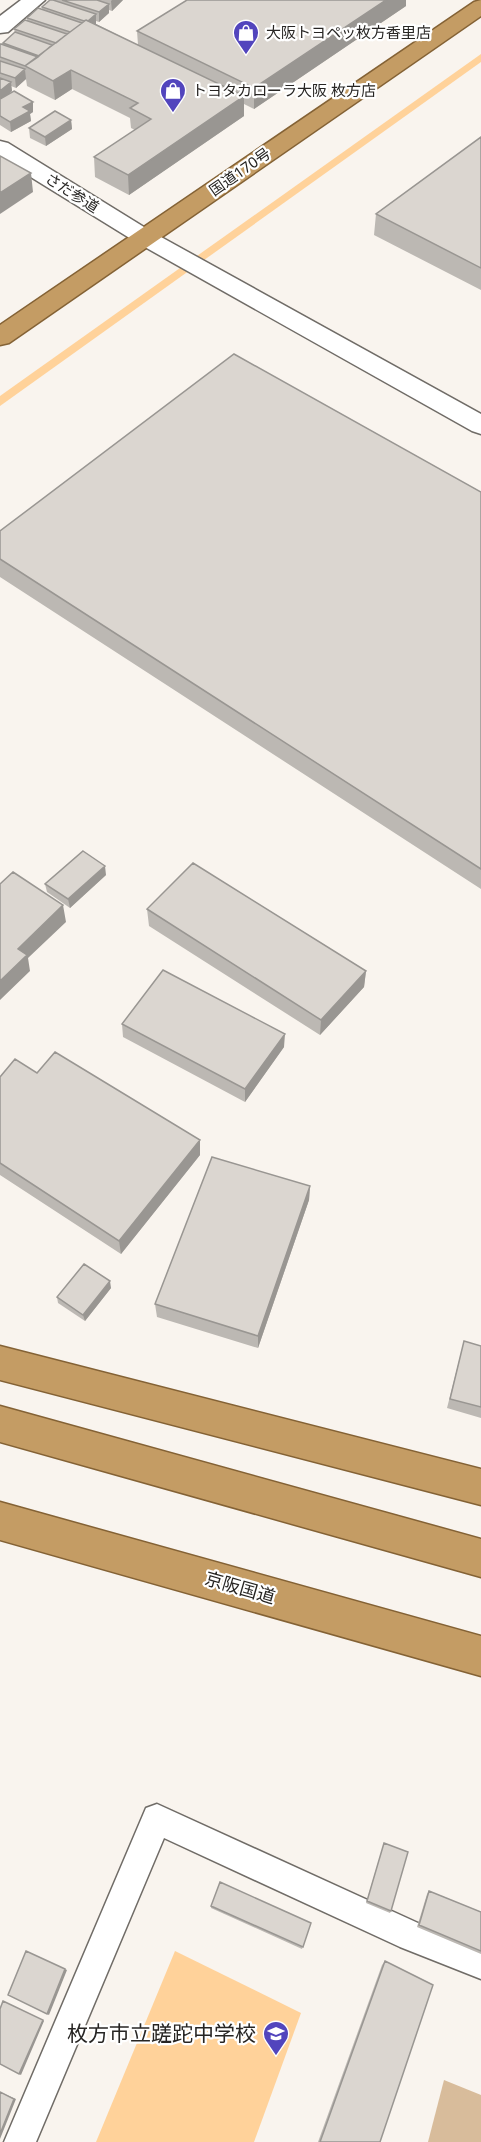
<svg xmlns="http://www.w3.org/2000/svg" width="481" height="2142" font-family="'Noto Sans','Noto Sans JP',sans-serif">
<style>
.green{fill:#d8bc9b}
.water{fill:#ffd29a}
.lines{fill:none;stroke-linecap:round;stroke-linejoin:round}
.stream{fill:#ffd29a;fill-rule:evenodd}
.service-casing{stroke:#706c67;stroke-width:3}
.pedestrian-casing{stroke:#706c67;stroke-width:3}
.minor-casing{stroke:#706c67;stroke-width:3}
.trunk-casing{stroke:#846235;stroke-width:3}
.service{fill:#fff;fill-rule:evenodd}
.pedestrian{fill:#fff;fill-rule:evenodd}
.minor{fill:#fff;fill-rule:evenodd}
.trunk{fill:#c49c64;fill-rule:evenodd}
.wall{fill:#bcb8b3}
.shaded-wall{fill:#999692}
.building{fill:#dbd6d0;stroke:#999692;stroke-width:1.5}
.labels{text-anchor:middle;stroke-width:4.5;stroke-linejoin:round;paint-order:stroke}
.far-poi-label{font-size:15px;fill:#272523;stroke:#fff;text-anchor:start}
.far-street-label{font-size:15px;fill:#272523;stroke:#fff}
.street-label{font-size:18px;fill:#272523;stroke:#fff}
.near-poi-label{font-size:21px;fill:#272523;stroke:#fff;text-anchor:end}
</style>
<rect width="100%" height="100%" fill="#f9f4ee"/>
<!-- green -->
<path class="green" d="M444,2080L481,2095V2142H428Z"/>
<!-- water -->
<path class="water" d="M175,1951L301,2013L254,2142H96Z"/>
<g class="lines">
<!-- stream -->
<path class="stream" d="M481,54V62L0,406V396Z"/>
<defs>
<path id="service" d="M157,1804L418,1923L481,1947V1979L400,1947L164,1838L36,2142H4L146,1808Z"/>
<path id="pedestrian" d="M21,0H45L8,32L0,33V16Z"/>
<path id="minor" d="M0,141L8,143L152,232L481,414V434L472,431L136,242L0,158Z"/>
<path id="trunk" d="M481,0V16L9,343L0,345V325L474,2Z
M0,1346L481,1469V1505L0,1380Z
M0,1406L481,1539V1577L0,1442Z
M0,1502L481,1636V1676L0,1540Z"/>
</defs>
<!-- service casing -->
<use href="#service" class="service-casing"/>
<!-- pedestrian casing -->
<use href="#pedestrian" class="pedestrian-casing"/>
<!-- minor casing -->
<use href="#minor" class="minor-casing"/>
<!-- trunk casing -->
<use href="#trunk" class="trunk-casing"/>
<!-- service -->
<use href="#service" class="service"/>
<!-- pedestrian -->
<use href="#pedestrian" class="pedestrian"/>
<!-- minor -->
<use href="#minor" class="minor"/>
<!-- trunk -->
<use href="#trunk" class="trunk"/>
</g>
<!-- wall -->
<path class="wall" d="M54,0H123L112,11L109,10V13L99,22L96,21V24L138,45L137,31L406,6L254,109L244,104V116L129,195L95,177L94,157L135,130L131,128L130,118L72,89L55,100L27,86L26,79L16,88L11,86L12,91L10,93L33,112L30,114L31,121L11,132L0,125V44L3,45V43L15,33L14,29L27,21V18L42,10V7Z
M71,120L72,129L46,146L30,138L29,128Z
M481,137V290L374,235L376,214Z
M481,492V889L0,577V531Z
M106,875L70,908L47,892L45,884Z
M147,909L366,971L364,987L320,1035L149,926Z
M122,1024L284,1047L245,1102L123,1037Z
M37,1073L200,1155L121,1254L0,1175V1077Z
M310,1186L309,1200L258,1348L157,1317L155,1304Z
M111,1288L85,1321L58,1303L57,1297Z
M464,1341L481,1346V1418L447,1408Z
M384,1843L391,1911L390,1913L366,1903Z
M429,1891L481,1912V1954L417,1927L427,1894Z
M211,1906L311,1923L302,1949L211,1908Z
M385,1961L380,2142H318L382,1965Z"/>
<!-- shaded-wall -->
<path class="shaded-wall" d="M112,0H123L112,11L111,1Z
M386,0H406V6L254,109V88Z
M109,4V13L99,22V12Z
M96,14V24L87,32V22Z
M25,70L26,79L16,88L15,78Z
M71,70L72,89L55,100L53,81Z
M11,82L12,91L0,102V91Z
M244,96V116L129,195L128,175Z
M33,102V112L30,114L31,121L11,132L10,122L23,107Z
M71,120L72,129L46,146L45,137Z
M31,173L33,192L0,214V193Z
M105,866L106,875L70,908L68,899Z
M63,905L66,922L28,958L30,971L0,1000V981L18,949Z
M366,971L364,987L320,1035L321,1020Z
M285,1034L284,1047L245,1102V1089Z
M200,1140V1155L121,1254L119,1241Z
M310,1186L309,1200L258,1348V1336Z
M110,1281L111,1288L85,1321L83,1315Z
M65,1969L67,1970L49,2015L47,2014Z
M43,2020L44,2021L21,2075L19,2074Z
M0,2092L16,2099L0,2139Z"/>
<!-- building -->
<path class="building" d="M50,0H53L96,14L88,21L86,20L84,21L42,7Z
M62,0H97L109,4L99,12Z
M187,0H386L254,88L137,31Z
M38,8L82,23L70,32L27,18Z
M25,20L67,34L56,43L14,29Z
M86,20L244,96L128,175L94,157L151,119L130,108L138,103L71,70L53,81L25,66Z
M15,32L52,45L39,56L3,43Z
M0,44H1L38,57L25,66L0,57Z
M0,61L25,69L15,78L0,73Z
M0,78L11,82L0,91Z
M14,91L33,102L23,107L30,111L10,122L0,116V99Z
M55,111L71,120L45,137L29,128Z
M481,137V268L376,214Z
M0,156L31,173L0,193Z
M234,354L481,492V869L0,559V531Z
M83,851L105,866L68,899L45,884Z
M193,863L366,971L321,1020L147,909Z
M13,872L63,905L18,949L27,955L0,981V884Z
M163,970L285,1034L245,1089L122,1024Z
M55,1052L200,1140L119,1241L0,1163V1077L15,1059L37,1073Z
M212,1157L310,1186L258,1336L155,1304Z
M84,1264L110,1281L83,1315L57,1297Z
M464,1341L481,1346V1407L450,1399Z
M384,1843L408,1852L391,1911L367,1901Z
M220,1882L311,1923L303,1947L211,1906Z
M429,1891L481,1912V1951L419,1925Z
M26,1951L65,1969L47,2014L8,1995Z
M385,1961L433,1985L380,2142H320Z
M3,2001L43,2020L19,2074L0,2064V2009Z
M0,2092L14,2099L0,2134Z"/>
<!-- icons -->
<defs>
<symbol id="shop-pin" viewBox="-11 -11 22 30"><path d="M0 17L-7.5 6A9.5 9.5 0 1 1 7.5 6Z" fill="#5245bd" stroke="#fff"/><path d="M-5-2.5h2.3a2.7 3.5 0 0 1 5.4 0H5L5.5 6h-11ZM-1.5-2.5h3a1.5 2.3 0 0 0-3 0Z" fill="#fff"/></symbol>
<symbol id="school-pin" viewBox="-11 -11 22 30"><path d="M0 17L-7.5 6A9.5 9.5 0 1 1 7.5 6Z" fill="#5245bd" stroke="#fff"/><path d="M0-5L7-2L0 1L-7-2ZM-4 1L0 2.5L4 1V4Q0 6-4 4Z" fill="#fff"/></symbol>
</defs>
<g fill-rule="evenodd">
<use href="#shop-pin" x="231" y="18" width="30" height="40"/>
<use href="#shop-pin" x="158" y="76" width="30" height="40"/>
<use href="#school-pin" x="261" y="2019" width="30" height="40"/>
</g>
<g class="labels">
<!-- far-poi labels -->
<g class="far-poi-label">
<text x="266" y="38">大阪トヨペッ枚方香里店</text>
<text x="192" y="96">トヨタカローラ大阪 枚方店</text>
</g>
<!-- far-street labels -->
<g class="far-street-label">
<text transform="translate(240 172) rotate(-35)" y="5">国道170号</text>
<text transform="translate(72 193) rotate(32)" y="5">さだ参道</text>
</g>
<!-- street labels -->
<g class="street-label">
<text transform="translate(240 1588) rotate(16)" y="6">京阪国道</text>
</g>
<!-- near-poi labels -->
<g class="near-poi-label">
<text x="256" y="2041">枚方市立蹉跎中学校</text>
</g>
</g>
</svg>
